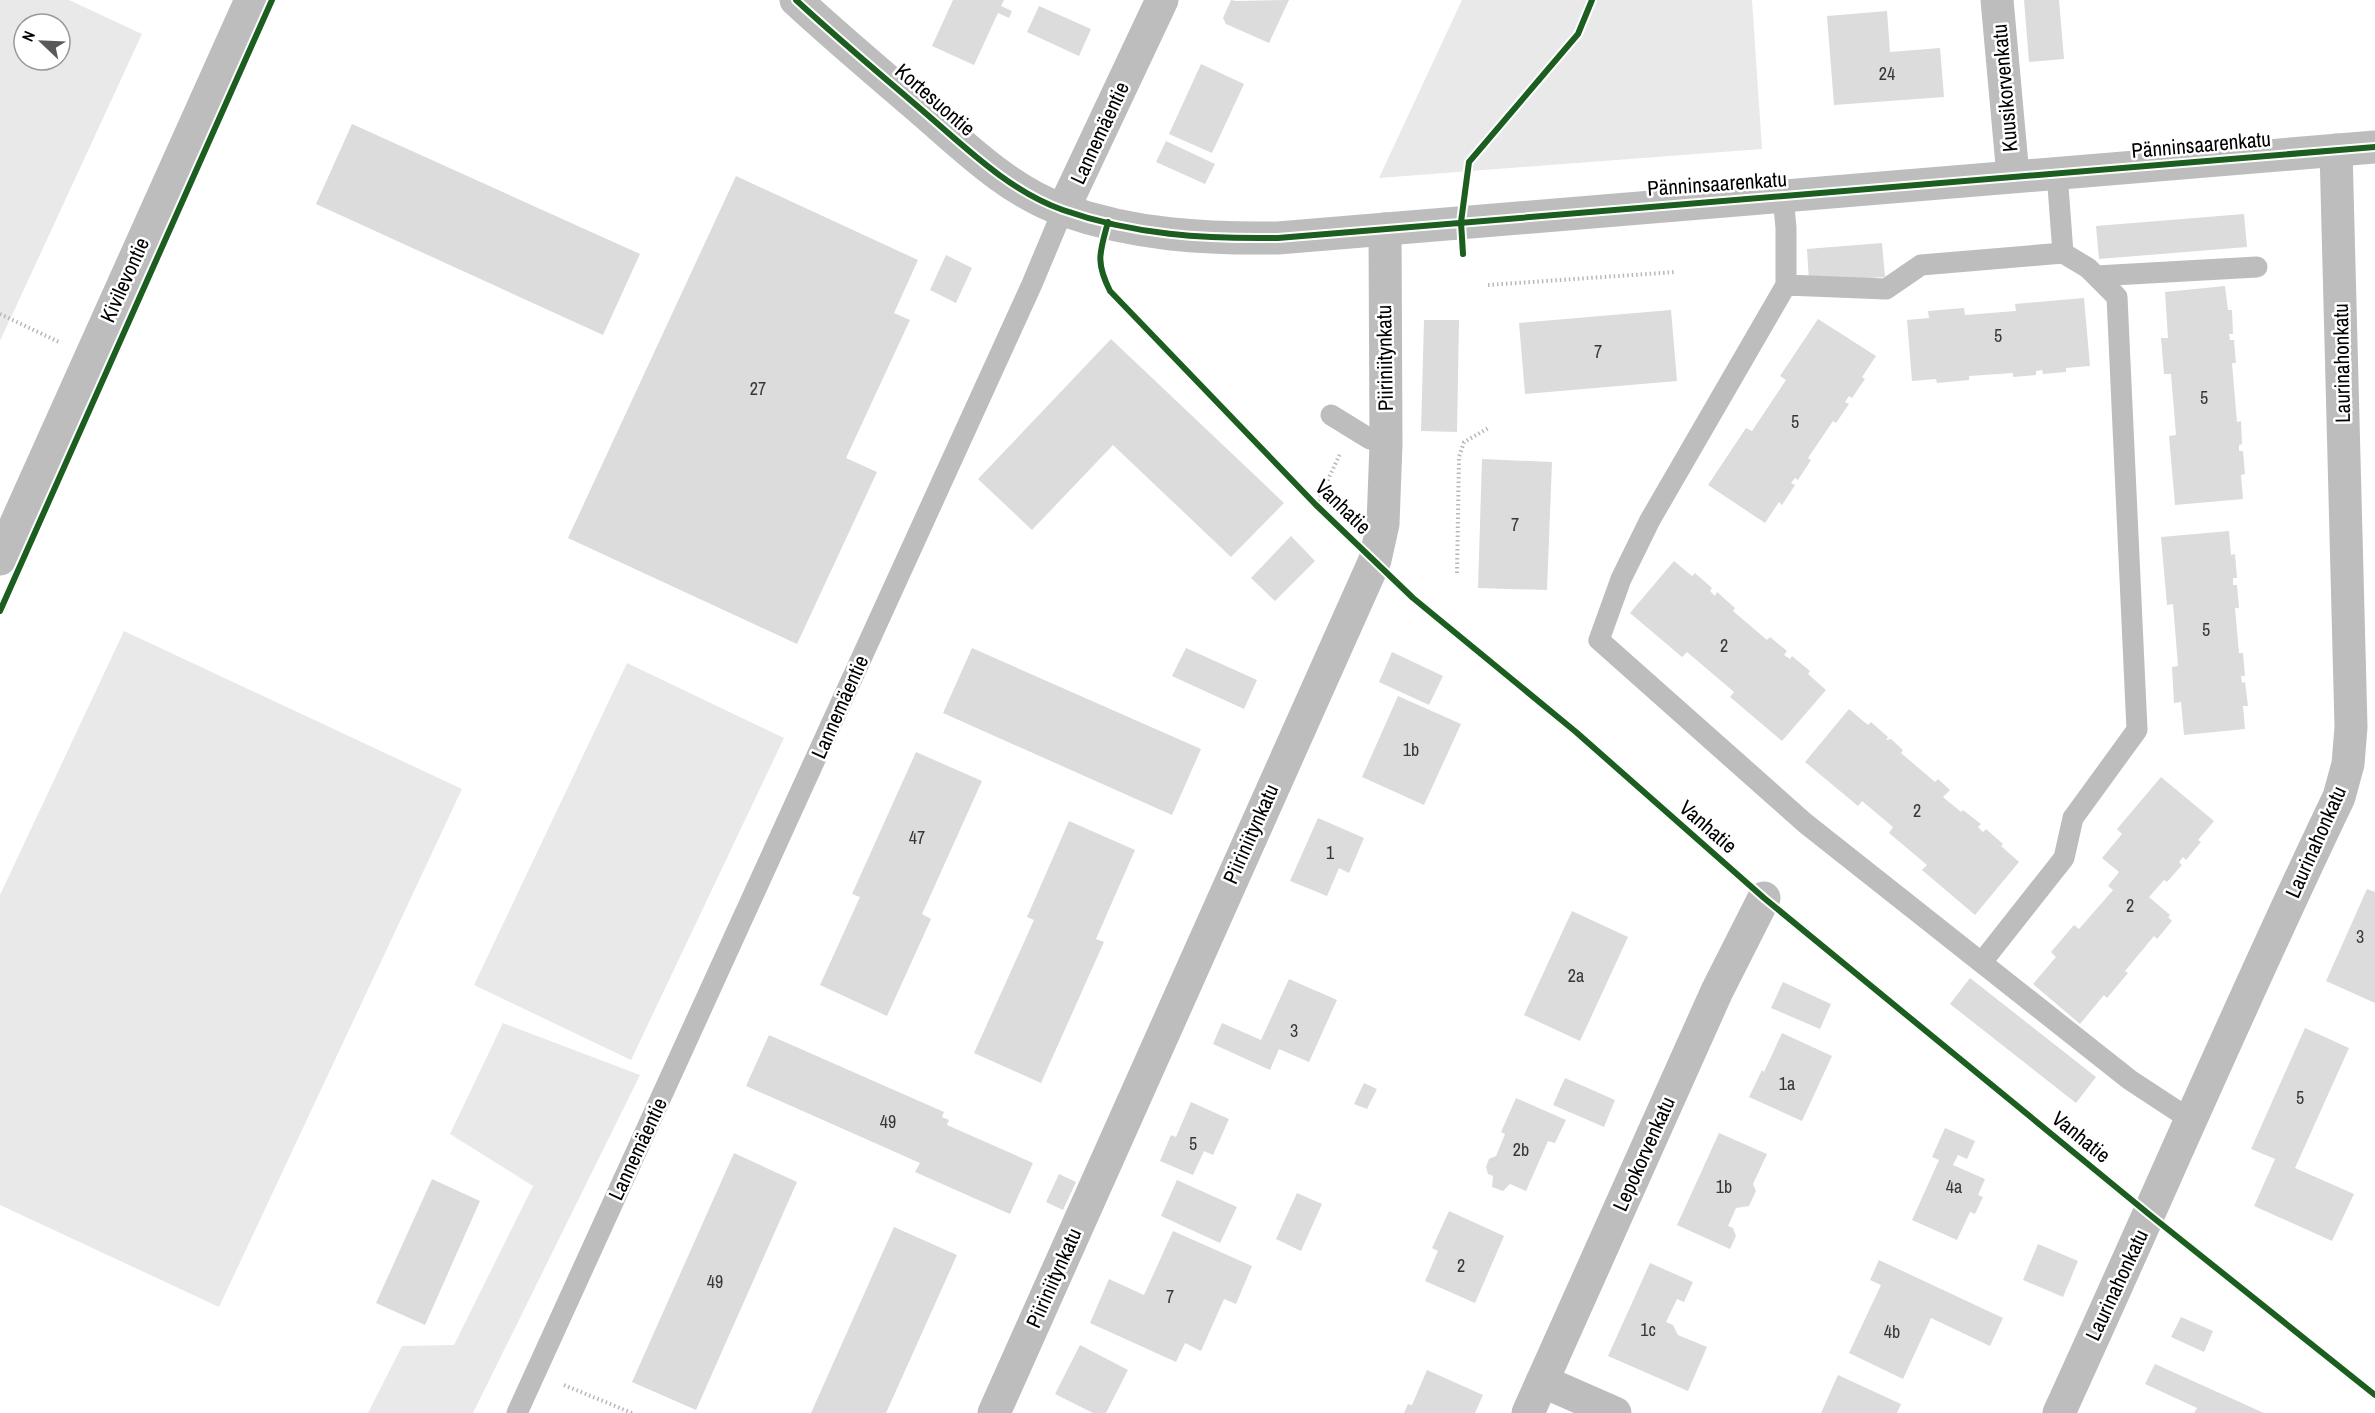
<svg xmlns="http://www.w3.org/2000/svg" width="2375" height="1413" font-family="'Archivo Narrow',sans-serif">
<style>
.green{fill:#e9e9e9;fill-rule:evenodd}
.building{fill:#dcdcdc}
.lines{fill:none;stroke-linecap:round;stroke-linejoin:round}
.path{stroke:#b8b8b8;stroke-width:4;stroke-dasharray:1.5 3;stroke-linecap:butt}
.service{stroke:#bdbdbd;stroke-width:21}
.minor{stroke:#bdbdbd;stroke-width:33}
.tertiary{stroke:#bdbdbd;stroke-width:33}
.cycleway-casing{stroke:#fff;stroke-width:10}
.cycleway{stroke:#1b5e20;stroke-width:6}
.labels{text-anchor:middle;stroke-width:5;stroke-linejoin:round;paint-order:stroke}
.number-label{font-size:18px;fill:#373737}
.street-label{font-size:21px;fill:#000;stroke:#fff}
</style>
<rect width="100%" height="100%" fill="#fff"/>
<!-- green -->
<path class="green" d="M0,0H69L142,34L0,341ZM24,24H60V60H24Z
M1462,0H1752L1762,149L1379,178Z
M124,631L462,789L219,1307L0,1205V895Z
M627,663L784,738L631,1060L474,985Z
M503,1023L640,1075L473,1413H368L402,1346L454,1345L533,1186L450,1134Z"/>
<!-- building -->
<path class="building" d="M953,0H1004L1001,6L1012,11L1009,18L998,13L974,65L932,46Z
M1231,0L1236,1L1289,0L1269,43L1226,24L1223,18Z
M2024,0H2059L2064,59L2029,62Z
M1039,6L1091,29L1079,56L1027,32Z
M1887,11L1890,52L1940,48L1944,97L1834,105L1827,16Z
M1201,64L1244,84L1212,153L1169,134Z
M352,124L640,254L603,335L316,204Z
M1166,141L1215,164L1205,184L1156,162Z
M736,176L918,260L894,313L910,320L846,458L877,472L797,644L568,538Z
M2244,214L2247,247L2099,259L2096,226Z
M1882,243L1885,277L1809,282L1807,249Z
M946,255L972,268L956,303L930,290Z
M2225,286L2228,310H2232L2233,334H2229L2230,340H2234L2236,363H2232L2237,422L2241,421L2242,444L2239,445V451H2243L2245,474L2241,475L2243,499L2175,505L2169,436L2176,435L2171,374H2164L2161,338H2168L2165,292Z
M2084,298L2090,366L2066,368V372L2043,374L2042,370L2036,371V375L2013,377V373L1969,376V380L1937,383L1936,379L1912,381L1907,320L1929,318L1928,311L1964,308L1965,315L2016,311L2015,304Z
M1671,310L1677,381L1525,394L1519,323Z
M1818,319L1876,356L1862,377L1865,379L1852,398L1849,396L1845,402L1849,404L1836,423L1833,421L1808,458L1811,460L1798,480L1795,478L1791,483L1795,485L1782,505L1779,502L1765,523L1708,485L1746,428L1752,431L1786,380L1780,376Z
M1424,320H1459L1457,432L1421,431Z
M1111,339L1284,503L1231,557L1113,445L1032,530L978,479Z
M1482,459L1552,462L1547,590L1478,588Z
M2229,531L2231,555L2235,554L2237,578H2233V585H2237L2239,608H2235L2239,653H2243L2245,676H2241L2242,683L2245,682L2248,706H2243L2245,729L2184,735L2181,702L2174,703L2172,667L2178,666L2173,604L2167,605L2161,537Z
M1291,536L1315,561L1275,601L1251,578Z
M1674,561L1692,576L1695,573L1712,588L1710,591L1715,596L1717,592L1735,608L1733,611L1767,640L1770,637L1787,651L1784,655L1790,659L1792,656L1810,671L1808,674L1826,690L1782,741L1730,697L1734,692L1687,652L1682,657L1630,613Z
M972,648L1201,749L1172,815L943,713Z
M1186,648L1257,680L1244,709L1172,676Z
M1392,652L1443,676L1429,705L1379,682Z
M1398,696L1461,724L1424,805L1362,777Z
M1849,709L1868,725L1871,722L1888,737L1886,740L1891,739L1903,750L1901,753L1935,782L1938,779L1950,790L1943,797L1961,812L1963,810L1981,824L1978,827L1983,832L1986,829L2003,844L2001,846L2019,862L1975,915L1922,870L1927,865L1889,833L1893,827L1862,801L1858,806L1805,762Z
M916,752L982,781L922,914L931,919L887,1016L820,985L860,897L852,894Z
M2161,777L2214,821L2198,840L2201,842L2186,860L2183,857L2179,862L2182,865L2167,882L2164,880L2149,897L2170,915L2168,917L2172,921L2157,939L2154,936L2125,971L2128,973L2107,998L2104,995L2080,1024L2033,984L2056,957L2051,952L2074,925L2079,929L2113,890L2108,886L2119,872L2102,858L2122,834L2117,829Z
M1318,818L1364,838L1349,873L1339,868L1327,896L1290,881Z
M1069,821L1135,850L1096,939L1104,942L1041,1083L974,1053L1034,920L1027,917Z
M2367,889L2375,892V1003L2326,981Z
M1572,911L1628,937L1580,1041L1524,1015Z
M1970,978L2096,1077L2076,1103L1950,1004Z
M1289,979L1337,1000L1309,1062L1279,1049L1270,1070L1213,1044L1222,1023L1261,1040Z
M1783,982L1831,1004L1820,1029L1771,1008Z
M2305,1028L2349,1048L2295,1168L2354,1194L2332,1241L2254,1206L2275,1159L2251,1149Z
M1782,1033L1832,1056L1802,1121L1749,1097L1762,1070L1764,1072Z
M769,1035L944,1112L942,1117L949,1120L947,1125L1033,1163L1010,1214L915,1172L920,1163L746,1086Z
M1565,1078L1615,1100L1604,1127L1553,1105Z
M1364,1083L1377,1089L1367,1109L1354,1104Z
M1516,1098L1566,1120L1555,1143L1548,1141L1526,1191L1510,1184L1503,1191L1492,1187L1493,1176L1488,1174L1486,1167L1489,1159L1496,1156L1505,1134L1501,1132Z
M1191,1102L1229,1119L1213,1155L1204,1151L1193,1175L1160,1161L1171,1135L1176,1137Z
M1945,1128L1975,1141L1967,1159L1958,1155L1953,1165L1985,1179L1978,1195L1983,1197L1975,1214L1970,1212L1957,1240L1912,1220L1939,1160L1932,1157Z
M1719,1133L1767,1154L1753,1184L1756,1191L1749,1206L1736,1208L1728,1226L1733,1228L1736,1236L1730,1249L1677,1225Z
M734,1153L797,1182L696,1410L632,1382Z
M1059,1174L1076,1182L1063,1210L1046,1202Z
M432,1179L480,1201L425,1325L376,1303Z
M1177,1180L1237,1207L1220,1243L1161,1216Z
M1297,1193L1322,1204L1301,1251L1276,1239Z
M1449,1211L1504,1236L1475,1303L1425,1281L1438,1251L1432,1248Z
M894,1227L957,1255L886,1413H811Z
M1173,1231L1252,1266L1236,1304L1224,1299L1201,1351L1185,1343L1176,1362L1090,1323L1109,1279L1144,1295Z
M2038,1244L2078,1261L2063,1297L2023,1280Z
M1879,1260L2003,1318L1990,1346L1931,1318L1903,1379L1849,1353L1881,1285L1870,1280Z
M1650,1263L1693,1282L1684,1302L1677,1299L1666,1322L1673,1325L1678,1335L1707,1347L1688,1391L1608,1356Z
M2181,1317L2213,1331L2204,1352L2171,1337Z
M1080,1345L1128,1370L1106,1413H1093L1055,1394Z
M2155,1364L2264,1413H2194L2197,1408L2145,1384Z
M1427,1370L1483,1395L1475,1413H1404L1408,1404L1412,1405Z
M1838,1375L1901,1404L1897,1413H1821Z"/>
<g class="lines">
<!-- path -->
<path class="path" d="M1488,285L1676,272
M0,314L59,342
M1316,505L1340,454
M1457,573L1459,457L1464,442L1490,427
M564,1385L632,1413"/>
<!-- service -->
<path class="service" d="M1783,196L1786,228V285L1650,520L1621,579L1599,640L1805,823L2130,1080L2191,1120
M2096,276L2257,267
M1786,285L1886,289L1921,265L2063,253
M1331,415L1370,439L1386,444
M1982,962L2064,858L2073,818L2137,730L2117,297L2088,268L2063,253L2057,173
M517,1413L1032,284L1063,210"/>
<!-- minor -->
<path class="minor" d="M1997,0L2013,176
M1063,210L1162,0
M0,559L251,0
M1542,1381L1615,1413
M994,1413L1375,560L1383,524L1386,444L1385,229
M1528,1413L1717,991L1764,898
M2059,1413C2153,1208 2241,1001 2339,797L2348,764L2351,727L2336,150"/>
<!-- tertiary -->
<path class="tertiary" d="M796,0C837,38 880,74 923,111C965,147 1009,191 1063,210C1134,235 1204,239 1278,238L2375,147"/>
<defs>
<path id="cycleway" d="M796,0C837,38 880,74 923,111C965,147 1009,191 1063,210C1134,235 1204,239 1278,238L2375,147
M1108,222C1100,252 1095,261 1110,291L1316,505L1413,598L1576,732L1764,898L2150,1215L2375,1395
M1463,254L1461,222L1469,162L1578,34L1592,0
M0,611L272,0"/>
</defs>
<!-- cycleway casing -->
<use href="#cycleway" class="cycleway-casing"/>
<!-- cycleway -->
<use href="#cycleway" class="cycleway"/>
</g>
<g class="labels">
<!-- number labels -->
<g class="number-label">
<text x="1887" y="80">24</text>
<text x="1998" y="342">5</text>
<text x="1598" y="358">7</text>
<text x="758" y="395">27</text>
<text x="2204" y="404">5</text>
<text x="1795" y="428">5</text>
<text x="1515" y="531">7</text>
<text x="2206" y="636">5</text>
<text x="1724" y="652">2</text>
<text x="1411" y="756">1b</text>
<text x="1917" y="817">2</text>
<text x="917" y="844">47</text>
<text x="1330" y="859">1</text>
<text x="2130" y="912">2</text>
<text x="2360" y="943">3</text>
<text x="1576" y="982">2a</text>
<text x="1294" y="1037">3</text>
<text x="1787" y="1090">1a</text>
<text x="2300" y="1104">5</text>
<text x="888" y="1128">49</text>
<text x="1193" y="1150">5</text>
<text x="1521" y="1156">2b</text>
<text x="1724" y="1193">1b</text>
<text x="1954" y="1193">4a</text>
<text x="1461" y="1272">2</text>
<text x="715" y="1288">49</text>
<text x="1170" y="1303">7</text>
<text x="1648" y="1336">1c</text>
<text x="1892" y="1338">4b</text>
</g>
<!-- street labels -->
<g class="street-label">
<text transform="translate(2005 88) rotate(-95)" y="7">Kuusikorvenkatu</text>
<text transform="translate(935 100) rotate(41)" y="7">Kortesuontie</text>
<text transform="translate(1100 133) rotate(-65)" y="7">Lannemäentie</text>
<text transform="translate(2201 145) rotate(-5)" y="7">Pänninsaarenkatu</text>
<text transform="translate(1717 184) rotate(-4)" y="7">Pänninsaarenkatu</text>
<text transform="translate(125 280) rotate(-66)" y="7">Kivilevontie</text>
<text transform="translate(1385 358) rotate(-91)" y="7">Piiriniitynkatu</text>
<text transform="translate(2342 363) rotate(-91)" y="7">Laurinahonkatu</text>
<text transform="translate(1343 507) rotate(44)" y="7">Vanhatie</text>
<text transform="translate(840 707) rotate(-66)" y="7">Lannemäentie</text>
<text transform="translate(1708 827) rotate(41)" y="7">Vanhatie</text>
<text transform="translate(1251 834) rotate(-66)" y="7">Piiriniitynkatu</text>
<text transform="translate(2316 842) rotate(-66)" y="7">Laurinahonkatu</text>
<text transform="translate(2081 1137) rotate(39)" y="7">Vanhatie</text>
<text transform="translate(638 1149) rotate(-65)" y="7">Lannemäentie</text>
<text transform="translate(1644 1154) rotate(-66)" y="7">Lepokorvenkatu</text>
<text transform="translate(1054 1278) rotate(-66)" y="7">Piiriniitynkatu</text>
<text transform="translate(2117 1285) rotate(-65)" y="7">Laurinahonkatu</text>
</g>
</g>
<!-- north arrow -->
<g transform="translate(42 42) rotate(293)"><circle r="28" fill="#ffffff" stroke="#999999" stroke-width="1.5"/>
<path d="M0-4.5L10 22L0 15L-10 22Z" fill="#595959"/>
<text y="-9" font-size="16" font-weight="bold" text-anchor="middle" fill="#000000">N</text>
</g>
</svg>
